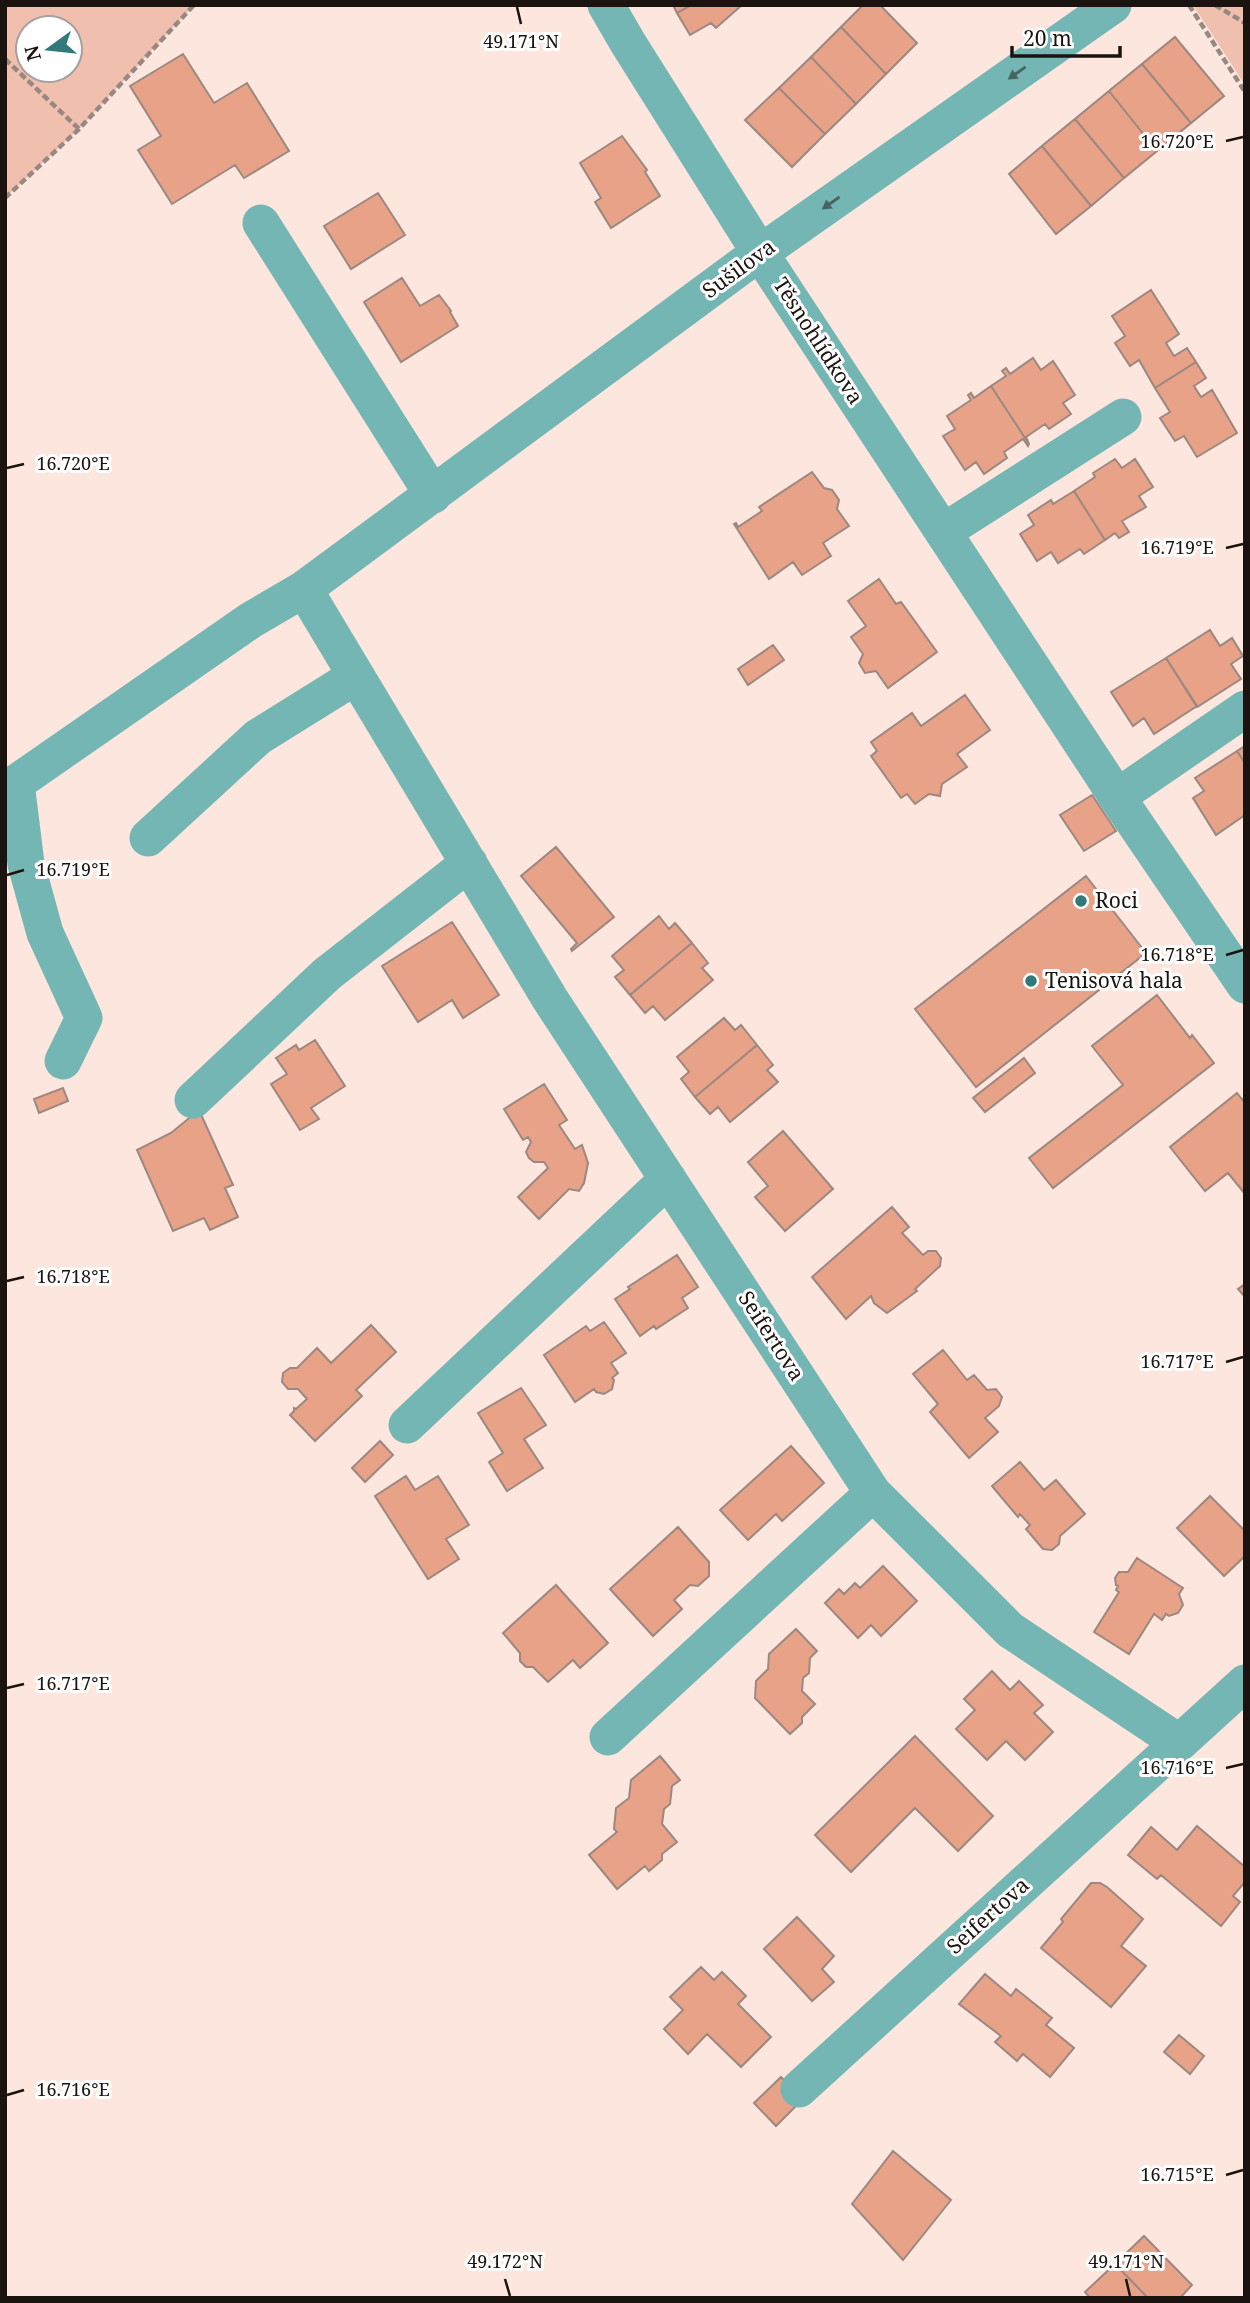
<svg xmlns="http://www.w3.org/2000/svg" width="1250" height="2303" font-family="'Noto Serif',serif">
<style>
.green{fill:#f0bfad;fill-rule:evenodd}
.building{fill:#e7a288;stroke:#9c8881;stroke-width:2}
.lines{fill:none;stroke-linecap:round;stroke-linejoin:round}
.path{stroke:#978882;stroke-width:4.5;stroke-dasharray:7 3.5;stroke-linecap:butt}
.minor{stroke:#73b6b4;stroke-width:37}
.oneway{fill:#476462}
.ticks{fill:none;stroke:#1b1310;stroke-width:2.5}
.poi-dot{fill:#317a79;stroke:#fff;stroke-width:2.5}
.labels{text-anchor:middle;stroke-width:6;stroke-linejoin:round;paint-order:stroke}
.street-label{font-size:21px;fill:#1b1310;stroke:#fff}
.poi-label{font-size:21px;fill:#1b1310;stroke:#fff;text-anchor:start}
.ticks-label{font-size:18px;text-anchor:middle;fill:#1b1310;stroke:#fff;stroke-width:6;stroke-linejoin:round;paint-order:stroke}
</style>
<rect width="100%" height="100%" fill="#fce6de"/>
<!-- green -->
<path class="green" d="M5,5H194L79,129L5,198ZM28,28H70V70H28Z
M1193,5H1245V85Z"/>
<!-- building -->
<path class="building" d="M673,5H691L677,13Z
M691,5H742L716,28L711,23L690,35L677,13Z
M863,5H880L917,43L886,74L841,27Z
M841,27L886,74L856,104L811,57Z
M1175,37L1224,96L1191,123L1142,64Z
M183,54L214,103L247,83L289,151L244,178L235,165L172,204L138,150L161,136L130,86Z
M811,57L856,104L825,134L779,88Z
M1142,64L1191,123L1157,151L1109,91Z
M779,88L825,134L792,167L745,120Z
M1109,91L1157,151L1124,178L1075,119Z
M1075,119L1124,178L1091,206L1042,146Z
M622,136L647,170L645,172L660,196L611,228L595,202L601,198L580,163Z
M1042,146L1091,206L1056,234L1009,174Z
M378,193L405,235L351,269L324,226Z
M402,278L420,306L439,295L451,311L450,312L458,326L401,362L364,302Z
M1151,290L1179,334L1166,343L1174,356L1187,348L1196,362L1155,388L1139,360L1130,366L1115,343L1125,336L1112,316Z
M1033,358L1041,370L1053,361L1075,395L1063,403L1071,414L1049,429L1045,424L1026,437L1029,444L991,386L1006,376L1002,371L1006,368L1010,374Z
M1196,362L1206,378L1194,386L1201,397L1212,390L1237,433L1197,457L1184,436L1175,441L1160,418L1170,412L1155,388Z
M991,386L1029,444L1028,446L1023,439L1004,452L1007,458L984,474L976,462L965,470L943,436L955,429L947,416L971,400L968,395L971,393L974,398Z
M1115,459L1122,468L1135,459L1153,487L1139,496L1146,507L1122,521L1129,532L1119,538L1115,533L1105,540L1074,491L1095,477L1093,473Z
M812,472L824,488L832,490L839,500L837,509L849,526L823,543L831,556L802,575L793,562L769,579L734,524L736,523L738,527L762,511L759,507Z
M1074,491L1105,540L1084,554L1080,549L1058,563L1051,552L1037,561L1020,534L1034,525L1028,515L1051,500L1053,504Z
M879,579L896,604L901,602L937,652L888,688L876,671L865,673L859,663L863,654L851,637L866,626L848,601Z
M1210,630L1220,646L1232,638L1243,656L1231,664L1241,679L1197,707L1166,658Z
M773,645L784,660L748,685L738,669Z
M1166,658L1197,706L1154,734L1144,718L1133,726L1111,692Z
M965,695L990,730L957,754L967,767L942,784L940,796L929,794L915,804L907,794L901,798L871,756L877,751L871,742L912,713L921,726Z
M1245,746V763L1237,751Z
M1237,751L1245,763V815L1216,835L1193,798L1204,791L1195,778Z
M1092,795L1116,831L1084,851L1060,815Z
M556,847L614,917L572,951L571,949L577,943L521,876Z
M1086,876L1146,953L976,1087L915,1009Z
M659,916L669,929L675,923L692,943L630,995L615,977L624,970L612,956Z
M452,922L499,995L463,1018L452,1000L418,1022L382,966Z
M692,943L708,963L702,968L713,980L665,1020L653,1006L645,1013L630,995Z
M1157,995L1190,1038L1192,1035L1214,1063L1053,1188L1029,1158L1123,1085L1092,1046Z
M724,1018L735,1030L741,1025L757,1045L695,1097L681,1079L689,1072L677,1057Z
M315,1040L345,1086L311,1108L319,1119L300,1130L271,1084L287,1074L276,1058L296,1045L299,1050Z
M757,1045L773,1065L767,1070L778,1082L730,1122L718,1107L710,1114L695,1097Z
M1024,1058L1035,1073L985,1112L973,1098Z
M544,1084L567,1120L559,1125L575,1149L582,1145L588,1163L584,1183L579,1191L569,1189L539,1219L518,1197L548,1168L544,1162H534L529,1158L526,1152L531,1142L528,1137L523,1140L504,1109Z
M63,1088L68,1101L39,1113L34,1099Z
M1237,1093L1245,1103V1194L1228,1173L1205,1191L1170,1147Z
M199,1110L233,1185L225,1188L238,1217L210,1230L204,1218L173,1231L137,1150L171,1133Z
M783,1131L833,1189L785,1231L755,1197L768,1186L748,1162Z
M892,1207L909,1227L902,1233L923,1255L928,1251H936L941,1258L940,1266L915,1289L917,1291L887,1313L874,1303L871,1296L846,1319L812,1277Z
M677,1255L698,1287L682,1298L688,1308L656,1329L654,1326L640,1336L615,1299L630,1289L628,1287Z
M1245,1284V1297L1238,1289Z
M604,1322L626,1353L611,1363L618,1373L612,1378L614,1380L612,1389L604,1394L596,1392L594,1389L575,1402L544,1355L586,1326L590,1331Z
M371,1325L396,1352L356,1390L362,1396L315,1441L290,1415L294,1411V1408L296,1409L307,1399L298,1389H288L282,1382L283,1373L290,1368H297L317,1348L331,1363Z
M943,1350L967,1380L974,1375L987,1390L996,1389L1002,1397L999,1406L985,1418L998,1432L969,1458L930,1412L938,1404L913,1374Z
M521,1388L546,1425L524,1439L543,1468L507,1491L489,1462L503,1453L478,1413Z
M380,1441L393,1455L365,1482L352,1468Z
M791,1446L824,1483L782,1521L776,1514L748,1540L720,1510Z
M1020,1462L1044,1490L1056,1480L1085,1514L1060,1536L1059,1544L1052,1550L1043,1549L1026,1529L1030,1525L1020,1514L1018,1517L992,1486Z
M406,1476L415,1490L438,1476L469,1525L446,1539L459,1559L428,1579L375,1496Z
M1210,1496L1245,1531V1556L1224,1576L1177,1528Z
M678,1527L709,1562V1576L698,1586L690,1585L674,1600L682,1609L653,1636L610,1589Z
M1137,1558L1183,1588L1179,1594L1183,1605L1178,1613L1169,1616L1166,1614L1162,1620L1154,1614L1129,1654L1094,1632L1119,1592L1116,1590L1118,1586L1116,1585L1115,1578L1119,1572H1128Z
M883,1566L917,1601L881,1636L871,1625L858,1638L825,1603L839,1589L844,1594L855,1583L860,1588Z
M556,1585L608,1643L580,1668L573,1660L548,1682L533,1667H526L520,1661V1653L503,1633Z
M796,1629L817,1651L810,1658L809,1673L803,1678L802,1691L815,1704L802,1717V1723L790,1734L755,1698L756,1681L768,1669L769,1654Z
M992,1671L1010,1690L1019,1681L1043,1705L1034,1713L1053,1732L1025,1760L1006,1741L987,1760L956,1729L975,1710L964,1699Z
M915,1736L993,1816L958,1851L915,1808L851,1872L815,1835Z
M660,1756L680,1780L672,1786L670,1804L664,1809L662,1824L677,1842L662,1854V1860L649,1871L645,1866L617,1889L589,1855L617,1832L614,1829L616,1808L629,1798L631,1780Z
M1197,1826L1245,1867V1882L1233,1896L1240,1902L1221,1926L1161,1875L1157,1879L1128,1855L1151,1827L1177,1850Z
M1091,1883H1100L1107,1887L1143,1919L1121,1946L1146,1966L1111,2007L1041,1948L1063,1922L1061,1919Z
M797,1917L834,1956L822,1969L834,1982L812,2001L764,1949Z
M701,1967L714,1980L722,1972L746,1996L738,2004L771,2037L741,2067L707,2034L688,2054L664,2029L683,2010L670,1997Z
M985,1974L1011,1996L1016,1989L1052,2018L1046,2025L1074,2048L1050,2077L1023,2054L1017,2061L995,2042L1001,2036L959,2004Z
M1179,2035L1204,2056L1190,2074L1164,2052Z
M781,2077L803,2099L776,2126L754,2103Z
M893,2151L951,2200L903,2260L852,2204Z
M1144,2236L1192,2285L1180,2298H1148L1115,2264Z
M1115,2264L1148,2298H1090L1085,2292Z"/>
<g class="lines">
<!-- path -->
<path class="path" d="M1189,5L1245,92
M1215,5L1245,23
M5,59L79,129
M5,198L79,129L194,5"/>
<!-- minor -->
<path class="minor" d="M606,5L628,43L760,253L1117,797L1245,985
M1113,5L740,267L304,589L550,999L873,1493L1010,1630L1178,1742
M261,223L433,495
M943,532L1123,417
M1117,797L1245,709
M148,838L258,737L356,676
M63,1061L84,1018L45,933L26,864L16,783L251,620L304,589
M193,1100L327,974L469,863
M407,1425L668,1179
M608,1737L873,1493
M799,2089L1245,1683"/>
</g>
<!-- one-way arrows -->
<defs><path id="oneway-solid" d="M-6-.8H1V-3.2L6.5 0L1 3.2V.8H-6Z" transform="scale(1.75)"/></defs>
<g class="oneway">
<use href="#oneway-solid" transform="translate(1017 73) rotate(145)"/>
<use href="#oneway-solid" transform="translate(831 203) rotate(145)"/>
</g>
<!-- ticks -->
<path class="ticks" d="M517,7L521,24M1226,141L1243,137M7,468L24,464M1226,548L1243,544M7,875L24,870M1226,955L1243,950M7,1281L24,1277M1226,1362L1243,1357M7,1688L24,1684M1226,1768L1243,1764M7,2095L24,2090M1226,2175L1243,2170M505,2279L510,2296M1126,2279L1130,2296"/>
<!-- markers -->
<g class="poi-dot">
<circle cx="1081" cy="901" r="7"/>
<circle cx="1031" cy="981" r="7"/>
</g>
<g class="labels">
<!-- street labels -->
<g class="street-label">
<text transform="translate(739 269) rotate(-36)" y="7">Sušilova</text>
<text transform="translate(818 341) rotate(57)" y="7">Těsnohlídkova</text>
<text transform="translate(771 1336) rotate(57)" y="7">Seifertova</text>
<text transform="translate(988 1916) rotate(-42)" y="7">Seifertova</text>
</g>
<!-- poi labels -->
<g class="poi-label">
<text x="1095" y="908">Roci</text>
<text x="1045" y="988">Tenisová hala</text>
</g>
</g>
<g class="ticks-label">
<text x="521" y="48">49.171°N</text>
<text x="1177" y="148">16.720°E</text>
<text x="73" y="470">16.720°E</text>
<text x="1177" y="554">16.719°E</text>
<text x="73" y="876">16.719°E</text>
<text x="1177" y="961">16.718°E</text>
<text x="73" y="1283">16.718°E</text>
<text x="1177" y="1368">16.717°E</text>
<text x="73" y="1690">16.717°E</text>
<text x="1177" y="1774">16.716°E</text>
<text x="73" y="2096">16.716°E</text>
<text x="1177" y="2181">16.715°E</text>
<text x="505" y="2268">49.172°N</text>
<text x="1126" y="2268">49.171°N</text>
</g>
<!-- border -->
<rect width="1250" height="2303" fill="none" stroke="#1b1310" stroke-width="14"/>
<!-- north arrow -->
<g transform="translate(49 49) rotate(255)"><circle r="33" fill="#ffffff" stroke="#a4a19f" stroke-width="2"/>
<path d="M0-5L12 26L0 18L-12 26Z" fill="#317a79"/>
<text y="-10" font-size="19" font-weight="bold" text-anchor="middle" fill="#1b1310">N</text>
</g>
<!-- scale -->
<path d="M1012 46v10h108v-10" fill="none" stroke="#1b1310" stroke-width="3.5"/>
<text x="1023" y="46" font-size="21" fill="#1b1310" stroke="#ffffff" stroke-width="5" paint-order="stroke">20 m</text>
</svg>
